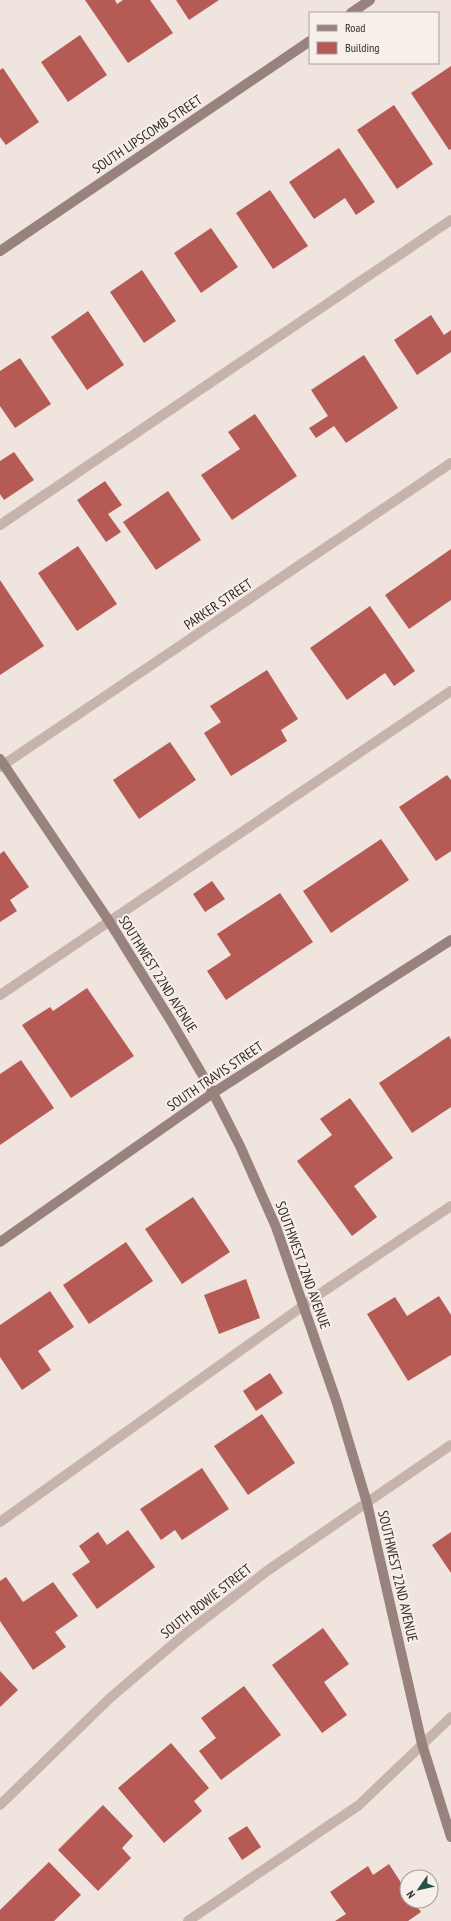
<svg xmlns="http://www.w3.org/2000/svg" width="451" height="1921" font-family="'PT Sans Narrow',sans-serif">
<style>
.building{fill:#b65a55}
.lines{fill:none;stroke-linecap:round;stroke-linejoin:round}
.lane{stroke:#c6b3ac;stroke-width:10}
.street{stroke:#c6b3ac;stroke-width:10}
.secondary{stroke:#99827d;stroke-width:10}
.labels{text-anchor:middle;stroke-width:4;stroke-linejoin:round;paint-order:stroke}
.street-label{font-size:14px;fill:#352b2a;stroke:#f7efea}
</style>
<rect width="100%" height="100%" fill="#efe4de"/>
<!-- building -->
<path class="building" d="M85,0H115L117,4L123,0H150L173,33L128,63Z
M176,0H219L189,20Z
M80,35L107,75L68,102L41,62Z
M451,66V149L449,150L411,93Z
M3,68L39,122L6,145L0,137V70Z
M394,105L433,164L397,189L357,130Z
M339,148L375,202L356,215L345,198L314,219L289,182Z
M270,190L308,246L273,269L236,213Z
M211,228L238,267L201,293L174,253Z
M142,270L176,321L144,343L110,292Z
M88,311L124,365L87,390L51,337Z
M431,315L444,335L451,330V352L417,375L394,340Z
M364,355L398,408L346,443L334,426L316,438L309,428L328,416L311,390Z
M20,358L51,404L15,428L0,406V371Z
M255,414L297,476L232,520L201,475L240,449L228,432Z
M14,452L34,480L4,500L0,494V461Z
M105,481L122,505L108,514L121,532L106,542L77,500Z
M168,491L201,540L156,570L123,522Z
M78,546L117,604L77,631L38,573Z
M451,549V600L409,629L385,595Z
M0,580L44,646L0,675Z
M370,606L415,671L394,686L385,673L347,700L310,648Z
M267,670L298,719L281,730L287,741L231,776L204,733L221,722L210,706Z
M170,742L196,780L139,819L113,780Z
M447,775L451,780V851L436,861L399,807Z
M381,839L409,880L331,933L303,891Z
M4,851L29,887L10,900L17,911L0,922V854Z
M212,881L225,899L205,912L193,894Z
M280,893L313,942L226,1000L207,971L231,955L217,934Z
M87,988L134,1056L71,1098L22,1025L50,1007L53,1011Z
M449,1036L451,1040V1107L412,1133L379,1083Z
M21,1060L54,1108L0,1145V1074Z
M350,1098L393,1158L354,1186L377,1217L352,1236L297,1161L332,1135L320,1119Z
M193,1197L230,1252L182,1284L145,1229Z
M126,1242L153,1281L89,1324L63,1285Z
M246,1279L260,1318L219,1334L204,1295Z
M50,1291L74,1327L38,1351L51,1370L22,1390L0,1357V1325Z
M439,1296L451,1315V1355L408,1381L367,1314L395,1297L407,1316Z
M270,1373L283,1393L256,1411L243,1391Z
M262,1414L295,1463L248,1495L214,1446Z
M202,1468L229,1509L182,1540L175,1530L161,1540L140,1509Z
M128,1530L155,1567L97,1609L72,1574L90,1562L79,1546L98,1532L107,1545Z
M451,1532V1573L432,1545Z
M6,1577L23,1602L53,1582L78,1616L55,1632L66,1647L33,1670L0,1621V1581Z
M323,1628L349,1664L324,1682L347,1715L322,1733L272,1665Z
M0,1671L18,1690L0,1707Z
M244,1686L281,1735L221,1780L199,1751L216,1738L201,1718Z
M171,1743L209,1788L194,1801L202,1811L164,1843L118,1788Z
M103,1805L133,1836L122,1848L131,1858L98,1891L58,1850Z
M247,1826L261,1847L242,1860L228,1838Z
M49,1862L81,1895L54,1921H0V1910Z
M389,1864L407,1892V1901H413L421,1912L408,1921H335L346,1914L330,1892L368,1866L373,1875Z"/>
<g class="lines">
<!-- lane -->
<path class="lane" d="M0,525L451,220
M0,995L451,691
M0,1522L324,1291L451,1206
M188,1921L359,1805L451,1717"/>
<!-- street -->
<path class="street" d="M0,767L451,463
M0,1805L110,1698L185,1634L267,1571L451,1445"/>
<!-- secondary -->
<path class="secondary" d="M351,13L370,0
M0,251L310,41
M0,759L109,921L171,1021L213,1093L240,1146L276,1227L337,1403L367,1503L422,1744L451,1837
M0,1242L213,1093L451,940"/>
</g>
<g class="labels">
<!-- street labels -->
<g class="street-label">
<text transform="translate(147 134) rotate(-34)" y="5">SOUTH LIPSCOMB STREET</text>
<text transform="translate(218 604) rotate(-34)" y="5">PARKER STREET</text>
<text transform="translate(158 974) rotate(58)" y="5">SOUTHWEST 22ND AVENUE</text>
<text transform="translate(215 1076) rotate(-34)" y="5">SOUTH TRAVIS STREET</text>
<text transform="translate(303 1265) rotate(70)" y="5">SOUTHWEST 22ND AVENUE</text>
<text transform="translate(398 1576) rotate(77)" y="5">SOUTHWEST 22ND AVENUE</text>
<text transform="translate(206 1601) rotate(-38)" y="5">SOUTH BOWIE STREET</text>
</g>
</g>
<!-- legend -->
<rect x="309" y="12" width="130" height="52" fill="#f7efea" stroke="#a9a19d"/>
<rect x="317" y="25" width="20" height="6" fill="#99827d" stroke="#a9a19d"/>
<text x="345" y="32" font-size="12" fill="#352b2a">Road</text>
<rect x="317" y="42" width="20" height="12" fill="#b65a55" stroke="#a9a19d"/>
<text x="345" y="52" font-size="12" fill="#352b2a">Building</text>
<!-- north arrow -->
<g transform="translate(419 1889) rotate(236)"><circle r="19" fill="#f7efea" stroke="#a9a19d"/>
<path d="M0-3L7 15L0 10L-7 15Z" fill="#25514b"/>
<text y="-6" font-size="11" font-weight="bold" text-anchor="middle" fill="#352b2a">N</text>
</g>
</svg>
